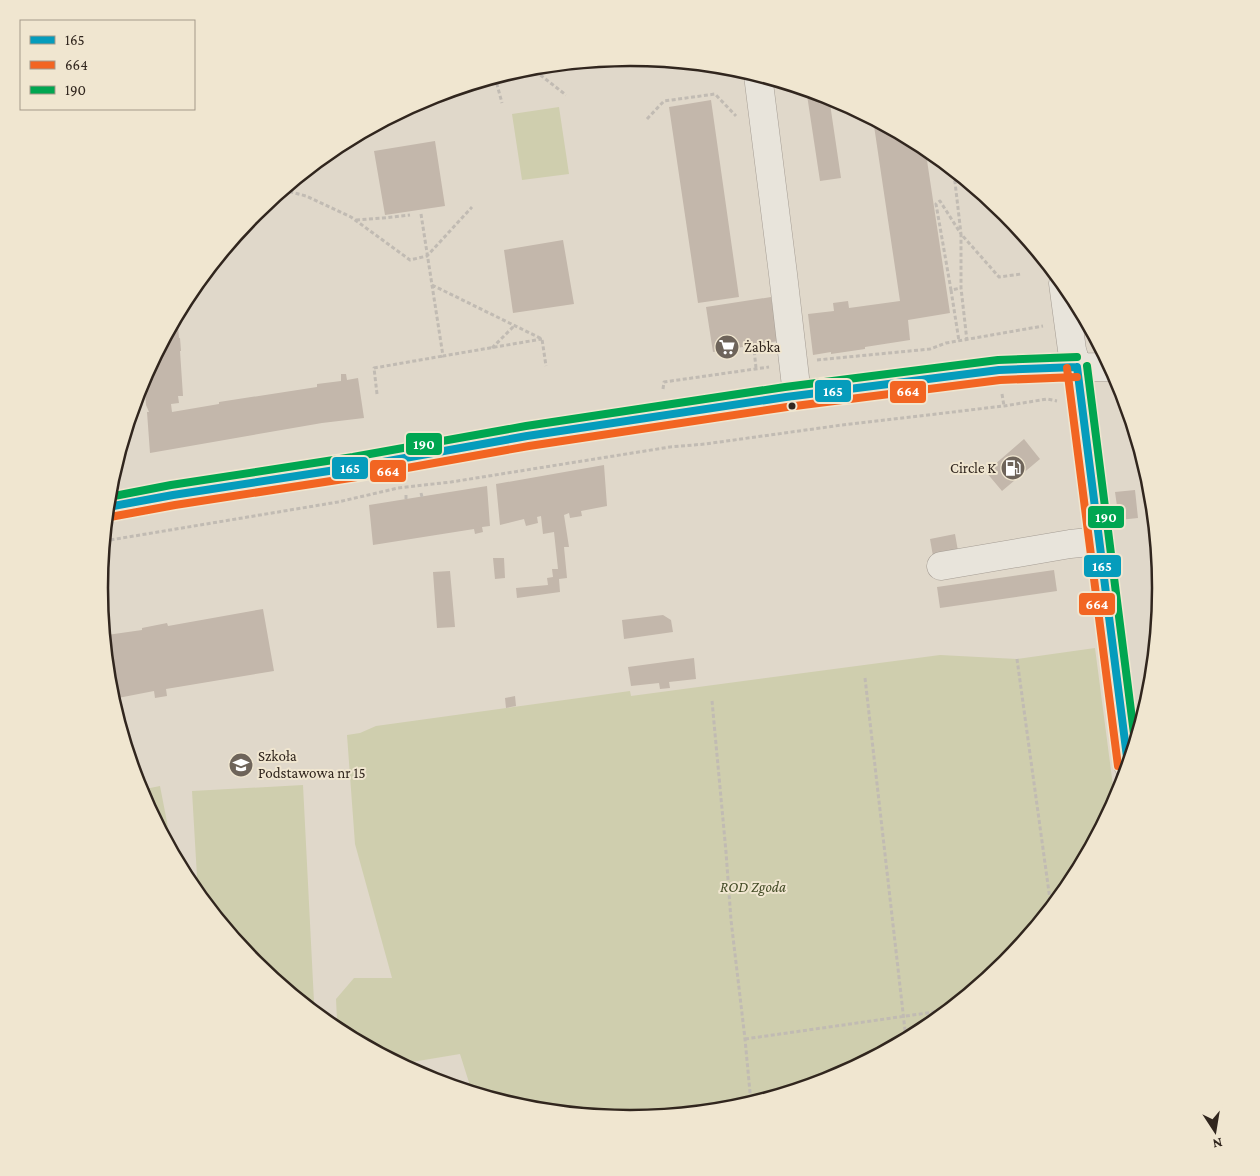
<svg xmlns="http://www.w3.org/2000/svg" width="1260" height="1176" font-family="'Crimson Pro',serif">
<style>
.green{fill:#cfceae}
.building{fill:#c3b7ab}
.lines{fill:none;stroke-linecap:round;stroke-linejoin:round}
.minor-casing{stroke:#a59d94;stroke-width:29}
.major-casing{stroke:#8a837a;stroke-width:29}
.path{stroke:#c1bbb3;stroke-width:3;stroke-dasharray:4 2.5;stroke-linecap:butt}
.minor{stroke:#e8e4db;stroke-width:28}
.major{stroke:#dfd9cd;stroke-width:28}
.bus-1-casing{stroke:#f0e6d0;stroke-width:11}
.bus-2-casing{stroke:#f0e6d0;stroke-width:11}
.bus-3-casing{stroke:#f0e6d0;stroke-width:11}
.bus-1{stroke:#059cbc;stroke-width:8}
.bus-2{stroke:#f26522;stroke-width:8}
.bus-3{stroke:#00a651;stroke-width:8}
.bus-dot{fill:#31261e;stroke:#f0e6d0;stroke-width:2}
.labels{text-anchor:middle;stroke-width:4;stroke-linejoin:round;paint-order:stroke}
.poi-label{font-size:15px;fill:#31261e;stroke:#f0e6d0;text-anchor:start}
.park-label{font-size:15px;font-style:italic;fill:#434b26;stroke:#f0e6d0}
.rim{fill:none;stroke:#31261e;stroke-width:2.5}
.line-badge{stroke:#f0e6d0;stroke-width:2}
.badge-label{font-size:14px;text-anchor:middle;font-weight:bold;fill:#fff}
</style>
<rect width="100%" height="100%" fill="#e0d8ca"/>
<!-- green -->
<path class="green" d="M559,107L569,174L522,180L512,114Z
M1095,648L1115,801L1071,883L1005,963L924,1029L833,1078L733,1108L630,1118L526,1108L472,1092L460,1054L400,1064L350,1037L352,1030L337,1020L336,999L354,978H392L355,844L347,735L360,733L376,726L630,691L631,696L940,655L1017,659Z
M303,785L314,1002L303,1003L255,963L198,894L192,791Z
M160,786L173,853L140,790Z"/>
<!-- building -->
<path class="building" d="M818,93L829,97L841,178L820,181L807,95Z
M711,100L739,297L698,303L669,107Z
M873,119L925,147L950,313L908,320L910,340L865,347V349L831,354V352L813,355L808,314L834,311L833,303L848,301L849,308L900,301Z
M435,141L445,206L385,215L374,151Z
M563,240L574,304L513,313L504,250Z
M771,297L778,341L731,349L733,358L723,359L721,350L713,352L706,307Z
M177,315L179,338H180L181,351H180L183,396H178L179,403L171,404L172,412L219,404V402L317,387V384L341,381V374H346L347,380L358,378L364,418L322,423L150,453L147,412H149L146,405L144,377Z
M1024,439L1040,459L1002,491L986,472Z
M604,465L607,506L581,511L582,516L570,518L569,513L564,515L569,547H564L567,578L559,579L560,592L517,598L516,588L548,585L547,578L553,577L552,569H558L554,532L543,534L541,516L537,517L538,523L526,526L524,519L500,525L496,484Z
M487,486L490,526L482,527L483,532L475,534L474,529L373,545L369,505Z
M1135,490L1138,518L1119,520L1115,492Z
M955,534L958,551L933,556L930,539Z
M493,558H504L505,578L495,579Z
M1054,570L1057,591L940,608L937,587Z
M450,571L455,627L437,628L433,572Z
M263,609L274,671L166,689L167,696L155,698L154,691L118,698L107,635L142,630V628L167,623L168,626Z
M663,615L671,620L673,632L624,639L622,620Z
M694,658L696,679L669,682L670,688L660,689L659,683L631,686L628,667Z
M515,696L516,706L506,708L505,698Z"/>
<g class="lines">
<defs>
<path id="minor" d="M758,75L783,274L797,395
M1063,283L1072,350L1077,367L1128,765
M108,507L173,495L355,467L527,436L797,395L999,370L1031,368L1111,367
M941,566L1070,544L1099,541"/>
<path id="major" d="M108,507V503"/>
</defs>
<!-- minor casing -->
<use href="#minor" class="minor-casing"/>
<!-- major casing -->
<use href="#major" class="major-casing"/>
<!-- path -->
<path class="path" d="M530,67L566,95
M495,77L502,103
M647,119L664,101L715,94L736,116
M950,168L955,182L961,234L940,201L936,204L951,290L961,288
M955,182L959,175
M283,190L306,196L351,217L410,260L427,256L472,207
M421,214L443,356L542,339
M356,220L383,218L410,215
M432,285L542,339L546,366
M951,290L959,341
M967,341L961,288V234L999,277L1021,274
M492,348L515,325
M817,360L930,349L946,343L1043,326
M756,368L754,349L765,347
M663,389L664,382L769,367
M377,394L374,368L443,356
M1002,394L1004,406
M421,493L422,497
M406,495V499
M104,541L338,502L398,488L451,482L670,447L705,444L842,425L1004,406L1047,399L1057,401
M1017,659L1051,907
M865,678L906,1039
M712,701L726,852L731,920L745,1039L751,1103
M745,1039L948,1010"/>
<!-- minor -->
<use href="#minor" class="minor"/>
<!-- major -->
<use href="#major" class="major"/>
<defs>
<path id="bus-1" d="M1077,367L1128,765
M108,507L173,495L355,467L527,436L786,397L999,370L1077,367"/>
<path id="bus-2" d="M1067,368L1118,766
M110,517L175,505L357,477L529,446L787,407L1000,380L1077,377"/>
<path id="bus-3" d="M1087,366L1135,742
M109,497L171,485L353,457L526,426L785,387L998,360L1077,357"/>
</defs>
<!-- bus-1 casing -->
<use href="#bus-1" class="bus-1-casing"/>
<!-- bus-2 casing -->
<use href="#bus-2" class="bus-2-casing"/>
<!-- bus-3 casing -->
<use href="#bus-3" class="bus-3-casing"/>
<!-- bus-1 -->
<use href="#bus-1" class="bus-1"/>
<!-- bus-2 -->
<use href="#bus-2" class="bus-2"/>
<!-- bus-3 -->
<use href="#bus-3" class="bus-3"/>
</g>
<!-- icons -->
<defs>
<symbol id="supermarket-disc" viewBox="-11 -11 22 22"><circle r="9.5" fill="#6e645a" stroke="#f0e6d0"/><path d="M-6-5.5h2.5l.6 2H6L4.5 2H-2.5L-4.4-4H-6ZM-1.5 3.2a1.3 1.3 0 1 0 .1 0ZM3 3.2a1.3 1.3 0 1 0 .1 0Z" fill="#fff"/></symbol>
<symbol id="fuel-disc" viewBox="-11 -11 22 22"><circle r="9.5" fill="#6e645a" stroke="#f0e6d0"/><path d="M-5.5-6h7V0h2V4h1.3V-2.5L3-4.5l.8-.8L6-3V5H2.5V1h-1V6h-7ZM-4.2-4.7v3.2H.2V-4.7Z" fill="#fff"/></symbol>
<symbol id="school-disc" viewBox="-11 -11 22 22"><circle r="9.5" fill="#6e645a" stroke="#f0e6d0"/><path d="M0-5L7-2L0 1L-7-2ZM-4 1L0 2.5L4 1V4Q0 6-4 4Z" fill="#fff"/></symbol>
</defs>
<g fill-rule="evenodd">
<use href="#supermarket-disc" x="713" y="333" width="28" height="28"/>
<use href="#fuel-disc" x="999" y="454" width="28" height="28"/>
<use href="#school-disc" x="227" y="751" width="28" height="28"/>
</g>
<!-- markers -->
<circle class="bus-dot" cx="792" cy="406" r="4.5"/>
<g class="labels">
<!-- poi labels -->
<g class="poi-label">
<text x="744" y="352">Żabka</text>
<text x="996" y="473" text-anchor="end">Circle K</text>
<text x="258" y="761">Szkoła<tspan x="258" dy="17">Podstawowa nr 15</tspan></text>
</g>
<!-- park labels -->
<g class="park-label">
<text x="753" y="892">ROD Zgoda</text>
</g>
</g>
<!-- crop -->
<path d="M0 0H1260V1176H0ZM108 588a522 522 0 1 1 1044 0a522 522 0 1 1-1044 0Z" fill="#f0e6d0" fill-rule="evenodd"/>
<path class="rim" d="M108 588a522 522 0 1 1 1044 0a522 522 0 1 1-1044 0Z"/>
<g class="line-badge">
<rect x="814" y="379" width="38" height="24" rx="5" fill="#059cbc"/>
<rect x="889" y="380" width="38" height="24" rx="5" fill="#f26522"/>
<rect x="405" y="432" width="38" height="24" rx="5" fill="#00a651"/>
<rect x="331" y="456" width="38" height="24" rx="5" fill="#059cbc"/>
<rect x="369" y="459" width="38" height="24" rx="5" fill="#f26522"/>
<rect x="1087" y="505" width="38" height="24" rx="5" fill="#00a651"/>
<rect x="1083" y="554" width="39" height="24" rx="5" fill="#059cbc"/>
<rect x="1078" y="592" width="38" height="24" rx="5" fill="#f26522"/>
</g>
<g class="badge-label">
<text x="833" y="396">165</text>
<text x="908" y="396">664</text>
<text x="424" y="449">190</text>
<text x="350" y="473">165</text>
<text x="388" y="476">664</text>
<text x="1106" y="522">190</text>
<text x="1102" y="571">165</text>
<text x="1097" y="609">664</text>
</g>
<!-- legend -->
<rect x="20" y="20" width="175" height="90" fill="#f0e6d0" stroke="#a49989"/>
<rect x="30" y="36" width="25" height="8" fill="#059cbc" stroke="#a49989"/>
<text x="65" y="45" font-size="15" fill="#31261e">165</text>
<rect x="30" y="61" width="25" height="8" fill="#f26522" stroke="#a49989"/>
<text x="65" y="70" font-size="15" fill="#31261e">664</text>
<rect x="30" y="86" width="25" height="8" fill="#00a651" stroke="#a49989"/>
<text x="65" y="95" font-size="15" fill="#31261e">190</text>
<!-- north arrow -->
<g transform="translate(1215 1131) rotate(168)" stroke="#f0e6d0" stroke-width="4" paint-order="stroke">
<path d="M0-4L9 19L0 12L-9 19Z" fill="#31261e"/>
<text y="-8" font-size="14" font-weight="bold" text-anchor="middle" fill="#31261e">N</text>
</g>
</svg>
